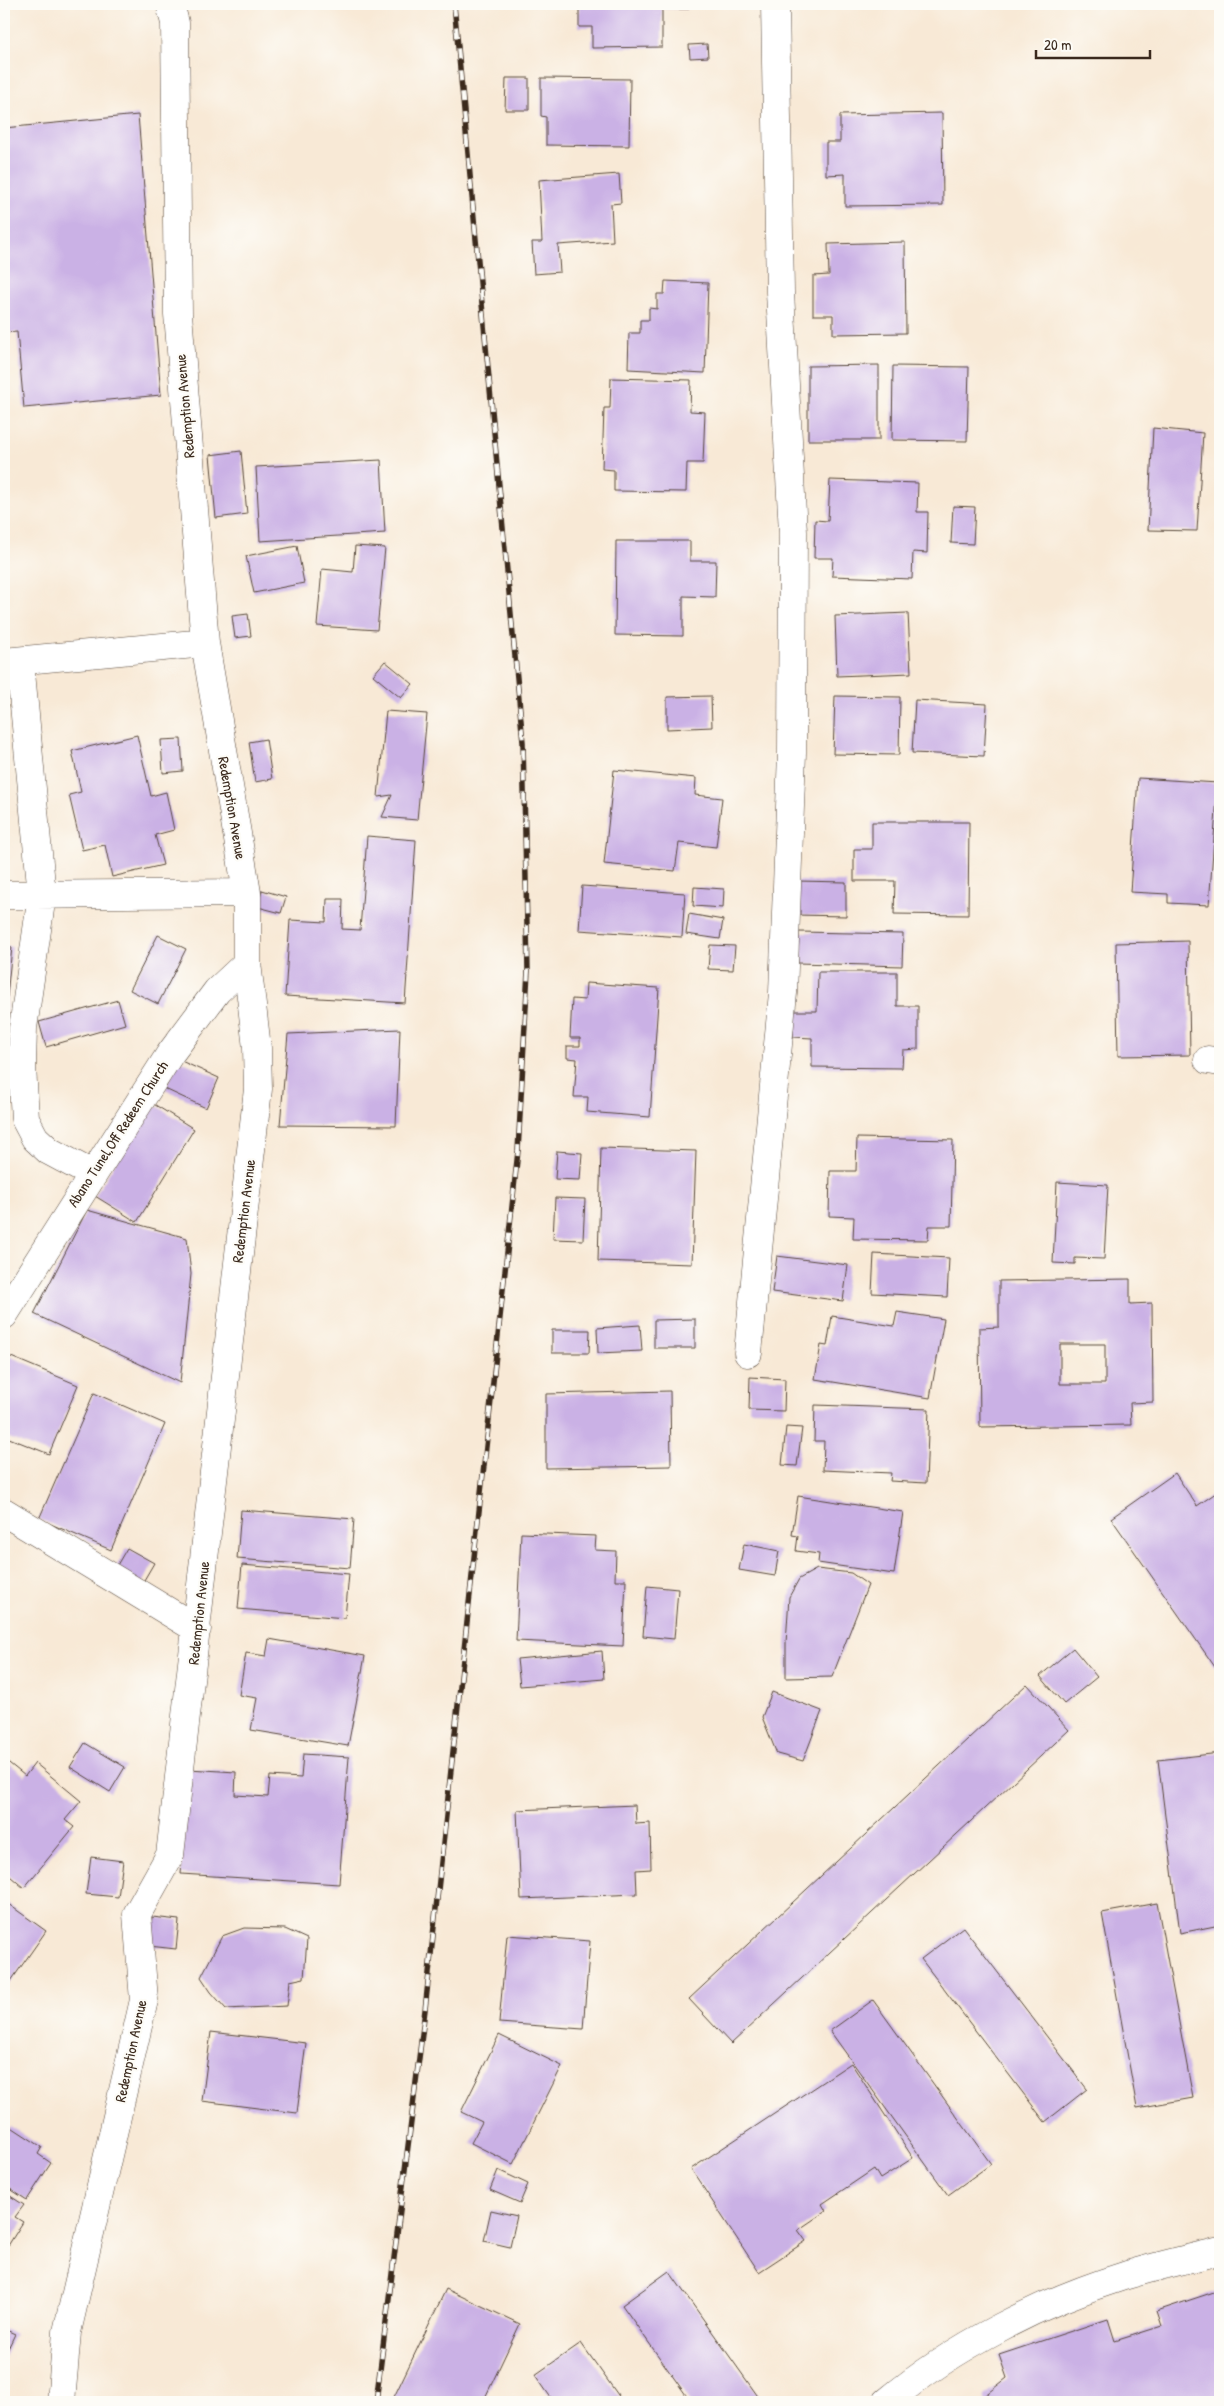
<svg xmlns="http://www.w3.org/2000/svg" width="1224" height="2406" font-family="'Patrick Hand',sans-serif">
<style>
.building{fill:#cab1e5;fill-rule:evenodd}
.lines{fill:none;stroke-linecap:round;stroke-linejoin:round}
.street-casing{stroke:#57473a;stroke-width:29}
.street{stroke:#fff;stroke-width:28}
.rail-casing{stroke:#3b2a1e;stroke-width:5.5}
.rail{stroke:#fdfcf7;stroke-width:4;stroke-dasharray:11;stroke-linecap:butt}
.labels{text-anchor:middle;stroke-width:4.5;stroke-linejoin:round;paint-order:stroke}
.street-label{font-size:15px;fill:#3b2a1e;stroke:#fdfcf7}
</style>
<rect width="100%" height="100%" fill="#fdfcf7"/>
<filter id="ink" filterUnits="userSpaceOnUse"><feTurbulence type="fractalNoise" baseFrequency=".02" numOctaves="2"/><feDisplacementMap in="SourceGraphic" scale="10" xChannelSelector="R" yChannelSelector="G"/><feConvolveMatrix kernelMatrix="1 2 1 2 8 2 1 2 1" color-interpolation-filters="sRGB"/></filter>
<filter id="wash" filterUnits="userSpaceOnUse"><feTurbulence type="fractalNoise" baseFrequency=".0096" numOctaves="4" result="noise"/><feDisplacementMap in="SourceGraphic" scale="20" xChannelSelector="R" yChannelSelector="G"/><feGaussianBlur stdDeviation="1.12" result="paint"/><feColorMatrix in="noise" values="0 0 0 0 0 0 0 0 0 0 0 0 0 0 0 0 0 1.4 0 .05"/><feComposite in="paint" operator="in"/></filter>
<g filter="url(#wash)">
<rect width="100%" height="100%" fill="#f8e9d6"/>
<g id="blocks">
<!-- building -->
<path class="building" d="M579,4H688V9H662V47L592,48V27H579Z
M707,44L708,57L690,58L689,45Z
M506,78H529V110H505Z
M541,78L630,79L629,146L546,145V117L541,116Z
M942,113L943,205L845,206V174L826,175V142H840V115Z
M138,115L161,395L24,408L17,332L4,333V128Z
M619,174L621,203L611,204L613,241L558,245L560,272L534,274L532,242H542L539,180Z
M905,242L906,333L833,334V315H813V276L829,275L828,244Z
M665,281L708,283L705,373L628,369L629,333H640V320H649V308L657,309V294H664Z
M879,365V440H808V366Z
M893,366L969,367L967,441L892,440Z
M611,378L691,380L690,411L705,412L703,463H687L686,492L614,491V470L602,469L604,408H610Z
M1153,428L1203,433L1197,531L1148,530Z
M241,451L247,514L216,518L210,455Z
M381,460L385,533L260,541L256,467Z
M830,480L918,483L917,512H928L927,553L913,552L912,579L832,576L833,558H814L815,520L828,521Z
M953,506L975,507L973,544L951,543Z
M616,541H690V561H716L715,597L683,596V636L615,635Z
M297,546L304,583L254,593L246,556Z
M355,546L385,548L377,630L317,626L322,569L353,572Z
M908,613L911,673L837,676L835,616Z
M248,614L251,636L235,638L232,616Z
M385,661L413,684L401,698L373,675Z
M711,696L712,727L667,729V697Z
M835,696L900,697L899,755L833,754Z
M915,700L987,704L984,756L912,753Z
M386,711L427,714L417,820L382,817L392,795L378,797Z
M137,735L151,796L166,792L174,830L155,835L163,865L112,877L105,845L82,850L69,795L81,792L72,751Z
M181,739L183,771L163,773L161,740Z
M266,739L272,779L255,782L249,742Z
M614,770L696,778L695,795L722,798L716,847L679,843L675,871L604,864Z
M1138,778L1218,783L1209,905L1168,903V894L1130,892Z
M872,822H969L968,915L894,914L895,881H854V849H872Z
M367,836L416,840L405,1003L285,996L290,920L326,922L327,899H343L342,929L360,930Z
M797,881L846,882V916L796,915Z
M582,886L685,893L682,937L579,930Z
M694,887L724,889L723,908L693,906Z
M262,890L286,897L281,913L258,907Z
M689,914L723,920L720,939L686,934Z
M799,932L903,934L902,966L798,963Z
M158,935L186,949L158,1004L130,990Z
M1188,941L1190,1055L1118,1056L1116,943Z
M710,945L735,946L733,970L708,969Z
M4,946L12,947L5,1016H4Z
M818,972H897V1006H918V1049L903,1050L902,1068L812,1067V1038L793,1037V1011H817Z
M586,983L659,988L650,1117L587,1112L588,1097H574L577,1059L567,1058V1046H580V1038H570L572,999L585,1000Z
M118,1000L125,1024L46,1047L39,1022Z
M400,1029L396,1126L280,1125L288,1034Z
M179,1060L219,1078L206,1108L165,1089Z
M152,1103L194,1129L137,1222L95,1196Z
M857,1138L953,1140L951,1226H929L928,1240L853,1239L854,1217L829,1216L830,1171H856Z
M601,1148L696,1151L692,1264L598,1261Z
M557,1151L582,1153L580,1180L555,1179Z
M1057,1182L1108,1185L1104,1259L1075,1258V1264L1053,1263Z
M555,1198L585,1199L583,1240L553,1239Z
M87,1210L187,1238L191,1274L180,1383L34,1314Z
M874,1254L949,1258L947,1297L872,1293Z
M777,1256L848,1265L843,1301L772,1292Z
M1130,1279V1304L1152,1303L1153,1402L1130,1403L1131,1425L980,1427L979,1328L999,1327V1281ZM1060,1344H1105V1384H1060Z
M897,1312L944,1319L930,1398L815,1379L821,1345L827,1346L832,1316L894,1326Z
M695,1319V1348H654V1320Z
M640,1325L642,1351L598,1353L597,1328Z
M552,1330H590L589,1353H552Z
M4,1354L78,1385L49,1454L4,1436Z
M750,1377L785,1379L784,1411L749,1410Z
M670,1391L671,1466L546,1468V1394Z
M94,1393L165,1424L111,1550L39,1519Z
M815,1405L929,1409L926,1483L890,1481L891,1473L823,1470L824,1441H814Z
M786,1427L802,1428L797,1466L782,1465Z
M1175,1473L1197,1506L1220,1490V1664L1215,1667L1111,1518Z
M798,1496L903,1512L894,1574L818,1563L819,1554L796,1551L798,1536L792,1535Z
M241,1510L354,1519L350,1568L237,1559Z
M521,1533L596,1536L595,1550L616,1551L615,1580H626L623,1646L516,1641Z
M744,1544L779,1551L775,1576L739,1570Z
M127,1548L154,1563L140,1587L113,1572Z
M242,1565L349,1574L345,1618L238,1609Z
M817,1569L851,1573L868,1585L832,1677L786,1678V1643L789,1597L799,1579Z
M647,1586L678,1589L674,1639L643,1636Z
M269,1639L365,1656L348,1746L251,1730L257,1698L239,1695L246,1653L266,1656Z
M1073,1648L1097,1677L1064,1704L1040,1676Z
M602,1651L604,1679L520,1686L517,1659Z
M1027,1684L1069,1730L731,2044L689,1999Z
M772,1692L822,1711L803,1761L777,1754L762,1717Z
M85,1743L125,1767L110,1792L70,1767Z
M1220,1753V1925L1180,1933L1158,1760Z
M303,1754L349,1757L339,1884L181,1874L189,1769L236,1772L235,1795L268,1797L270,1776L301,1778Z
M4,1759L25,1776L35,1763L81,1801L65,1820L74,1827L24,1888L4,1871Z
M635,1805L636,1824L650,1823L651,1869L636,1870L637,1894L521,1899L517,1810Z
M91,1857L123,1861L118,1897L86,1894Z
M4,1901L46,1931L4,1991Z
M1157,1903L1193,2098L1137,2108L1102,1913Z
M152,1917L179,1920L176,1949L149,1946Z
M963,1927L1087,2089L1045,2122L921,1959Z
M244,1928L285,1929L307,1939L304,1978L290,1981L287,2006L226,2009L211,1992L201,1977L222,1936Z
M507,1935L590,1941L583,2029L499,2023Z
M873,2000L991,2164L948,2195L830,2031Z
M211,2032L306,2043L297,2113L202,2101Z
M499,2035L562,2066L513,2164L471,2143L482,2122L461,2112Z
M851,2063L913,2158L880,2179L874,2169L822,2204L826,2211L798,2230L806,2241L759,2272L691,2169Z
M10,2126L42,2147L38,2154L51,2163L27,2200L4,2185V2136Z
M498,2170L528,2184L520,2203L490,2190Z
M4,2192L24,2205L15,2217L23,2222L4,2252Z
M491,2210L517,2216L510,2247L484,2241Z
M669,2271L762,2402H691L622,2305Z
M446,2289L520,2324L483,2402H406L394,2397Z
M1220,2290V2402H986L984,2396L1007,2378L999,2355L1108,2319L1115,2341L1162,2326L1157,2311Z
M4,2329L15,2334L4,2357Z
M581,2343L623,2402H554L535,2375Z"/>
</g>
</g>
<g filter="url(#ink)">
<use href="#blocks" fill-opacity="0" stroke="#57473a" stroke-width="1"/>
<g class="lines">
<defs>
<path id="street" d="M4,662L205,643
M20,662L42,895L23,1028L22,1066L25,1119L35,1138L49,1151L92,1174
M4,895L247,893
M1208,1060L1220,1062
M4,1315L170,1054L217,991L247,963
M748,1353L783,993L792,753L793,532L780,292L775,4
M4,1512L197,1629
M61,2402L67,2332L144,2000L137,1914L170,1855L258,1089L257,1048L247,963V893L205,643L178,314L175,23L170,4
M887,2402C954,2346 1041,2302 1124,2276C1156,2266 1188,2259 1220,2251"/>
</defs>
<!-- street casing -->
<use href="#street" class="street-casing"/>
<!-- street -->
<use href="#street" class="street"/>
<defs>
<path id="rail" d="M376,2402L425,2010L518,1151L528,971L523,742L454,4"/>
</defs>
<!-- rail casing -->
<use href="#rail" class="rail-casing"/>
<!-- rail -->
<use href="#rail" class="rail"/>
</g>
</g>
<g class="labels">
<!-- street labels -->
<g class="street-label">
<text transform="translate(185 406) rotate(-95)" y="5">Redemption Avenue</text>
<text transform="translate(232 808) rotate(80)" y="5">Redemption Avenue</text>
<text transform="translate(118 1134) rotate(-57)" y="5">Abano Tunel,Off Redeem Church</text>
<text transform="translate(244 1211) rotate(-83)" y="5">Redemption Avenue</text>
<text transform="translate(199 1613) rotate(-84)" y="5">Redemption Avenue</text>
<text transform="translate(131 2051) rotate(-78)" y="5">Redemption Avenue</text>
</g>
</g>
<!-- margin -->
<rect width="1224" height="2406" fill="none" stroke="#fdfcf7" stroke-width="20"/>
<!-- scale -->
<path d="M1036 50v8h114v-8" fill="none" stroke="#3b2a1e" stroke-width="2.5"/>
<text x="1044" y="50" font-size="15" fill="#3b2a1e" stroke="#fdfcf7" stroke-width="4" paint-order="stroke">20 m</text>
</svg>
